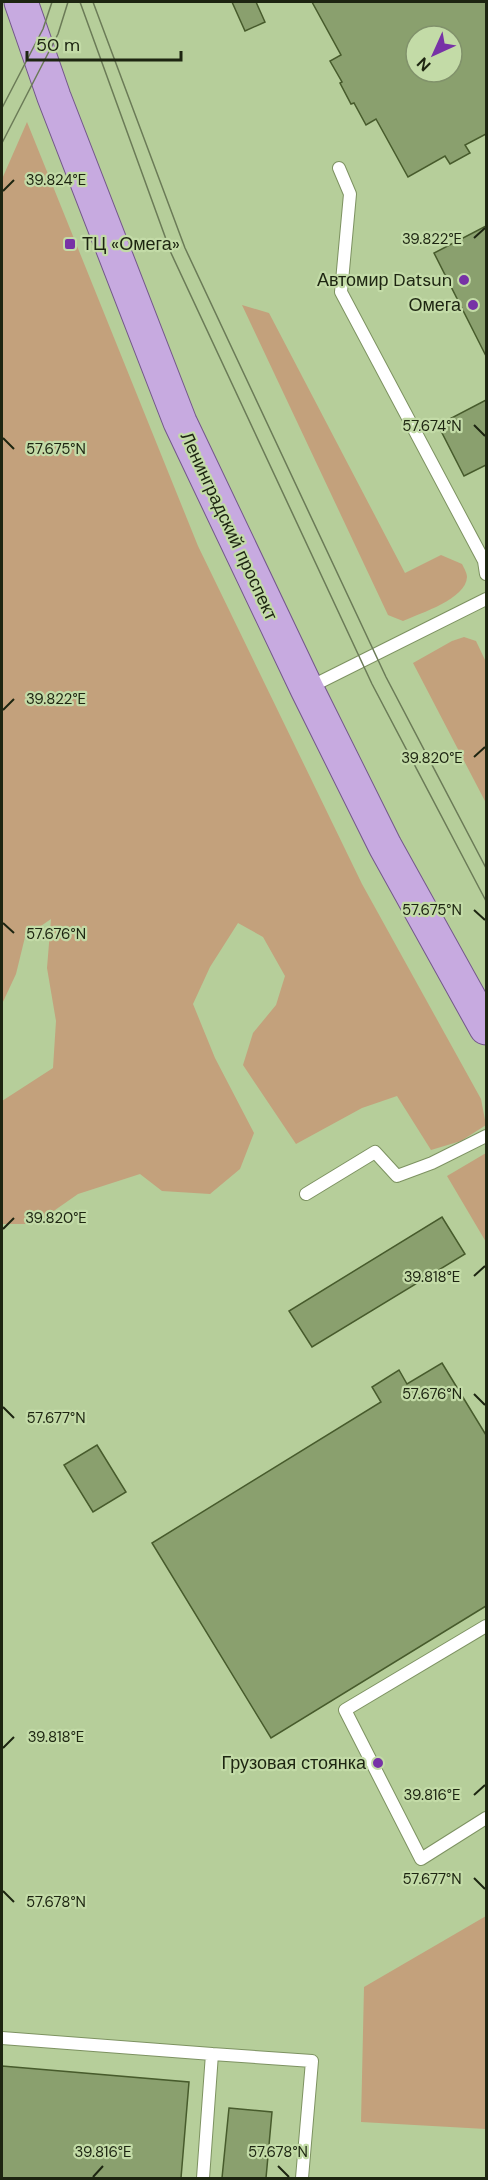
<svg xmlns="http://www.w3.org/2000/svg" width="488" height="2180" font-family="'DM Sans',sans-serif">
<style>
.green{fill:#c3a17c}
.building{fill:#8aa06e;stroke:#475b2c;stroke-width:1.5;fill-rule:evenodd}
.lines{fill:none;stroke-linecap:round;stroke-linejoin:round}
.lane-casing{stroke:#7d9261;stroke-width:14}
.primary-casing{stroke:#73578a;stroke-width:35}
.lane{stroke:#fff;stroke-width:12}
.primary{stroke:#c7aae0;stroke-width:33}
.tram{stroke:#6b7b57;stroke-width:1.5}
.ticks{fill:none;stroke:#1d2511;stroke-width:2}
.poi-dot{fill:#7732a6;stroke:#c3dba7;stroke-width:2}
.labels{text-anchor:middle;stroke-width:4.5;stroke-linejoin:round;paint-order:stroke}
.poi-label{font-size:18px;fill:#1d2511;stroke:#c3dba7;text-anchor:end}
.street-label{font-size:18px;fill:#1d2511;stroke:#c3dba7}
.ticks-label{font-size:15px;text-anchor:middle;fill:#1d2511;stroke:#c3dba7;stroke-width:4.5;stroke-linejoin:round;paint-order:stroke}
</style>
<rect width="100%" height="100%" fill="#b6ce9a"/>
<!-- green -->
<path class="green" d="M27,122L198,546L362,884L481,1099L486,1125L461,1141L431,1150L397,1096L362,1108L296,1144L243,1065L253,1033L276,1005L285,976L263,937L238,923L210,967L193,1004L215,1058L254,1133L240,1169L210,1194L162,1191L140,1174L78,1194L35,1224H2V1101L53,1068L56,1021L47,968L51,919L25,937L16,974L2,1004V179Z
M242,305L269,313L405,573L441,555L462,564C464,568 467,573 467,577C466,599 421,613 403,621L388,615Z
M464,637L476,641L486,662V803L413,663L452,641Z
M486,1153V1242L447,1176Z
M486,1916V2129L361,2122L364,1987Z"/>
<!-- building -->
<path class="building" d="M232,2H256L265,22L245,31Z
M312,2H486V134L465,145L470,153L450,164L445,156L408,177L376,119L366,125L354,103L351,104L340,83L342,82L330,61L341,55ZM416,36H452V72H416Z
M486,226V356L434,253Z
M486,400V465L464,476L438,425Z
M442,1217L465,1254L312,1347L289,1311Z
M442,1363L486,1435V1606L271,1738L152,1543L381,1402L372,1387L399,1370L407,1384Z
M97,1445L126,1492L93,1512L64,1465Z
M2,2066L189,2082L181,2178H2Z
M229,2108L272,2112L266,2178H222Z"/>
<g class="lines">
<defs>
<path id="lane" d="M339,168L350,194L341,292L484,561L486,574
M308,688L486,599
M306,1194L375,1152L397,1176L432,1163L486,1136
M486,1626L345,1710L421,1859L486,1818
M2,2038L212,2054L203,2178
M212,2054L312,2061L302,2178"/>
<path id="primary" d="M21,2L54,97L180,422L307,689L385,846L486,1028"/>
</defs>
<!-- lane casing -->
<use href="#lane" class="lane-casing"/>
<!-- primary casing -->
<use href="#primary" class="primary-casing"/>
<!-- lane -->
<use href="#lane" class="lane"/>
<!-- primary -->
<use href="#primary" class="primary"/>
<!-- tram -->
<path class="tram" d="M80,2L171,253L372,684L486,901
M93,2L185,248L386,677L486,868
M2,108L43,29L52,2
M2,143L58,34L68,2"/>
</g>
<!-- ticks -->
<path class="ticks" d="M3,191L14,180M474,238L485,228M474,425L485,436M3,438L14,449M3,710L14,699M474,757L485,747M474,910L485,920M3,923L14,933M3,1229L14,1218M474,1276L485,1266M474,1394L485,1405M3,1407L14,1418M3,1748L14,1737M474,1795L485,1785M474,1878L485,1889M3,1891L14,1902M278,2166L289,2177M93,2177L103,2166"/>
<!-- markers -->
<g class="poi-dot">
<rect x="64" y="238" width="12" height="12" rx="3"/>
<circle cx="464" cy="280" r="6"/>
<circle cx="473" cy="305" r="6"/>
<circle cx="378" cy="1763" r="6"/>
</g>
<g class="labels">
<!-- poi labels -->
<g class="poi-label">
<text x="82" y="250" text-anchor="start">ТЦ «Омега»</text>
<text x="452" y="286">Автомир Datsun</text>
<text x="461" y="311">Омега</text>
<text x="366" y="1769">Грузовая стоянка</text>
</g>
<!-- street labels -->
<g class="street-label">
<text transform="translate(229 526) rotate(65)" y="6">Ленинградский проспект</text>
</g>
</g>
<g class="ticks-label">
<text x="56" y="185">39.824°E</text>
<text x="432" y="244">39.822°E</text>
<text x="432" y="431">57.674°N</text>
<text x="56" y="454">57.675°N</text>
<text x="56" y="704">39.822°E</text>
<text x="432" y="763">39.820°E</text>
<text x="432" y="915">57.675°N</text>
<text x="56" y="939">57.676°N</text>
<text x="56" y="1223">39.820°E</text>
<text x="432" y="1282">39.818°E</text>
<text x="432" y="1399">57.676°N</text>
<text x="56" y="1423">57.677°N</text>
<text x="56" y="1742">39.818°E</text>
<text x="432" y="1800">39.816°E</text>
<text x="432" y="1884">57.677°N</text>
<text x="56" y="1907">57.678°N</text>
<text x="103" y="2157">39.816°E</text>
<text x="278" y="2157">57.678°N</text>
</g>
<!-- border -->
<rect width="488" height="2180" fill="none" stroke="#1d2511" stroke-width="6"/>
<!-- north arrow -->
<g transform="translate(434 54) rotate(225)"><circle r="28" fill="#c3dba7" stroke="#81926b" stroke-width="1.5"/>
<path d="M0-4.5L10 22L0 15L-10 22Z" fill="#7732a6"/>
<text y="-9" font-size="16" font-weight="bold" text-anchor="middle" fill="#1d2511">N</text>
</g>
<!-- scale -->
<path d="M27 51v9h154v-9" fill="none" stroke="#1d2511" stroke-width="3"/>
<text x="36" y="51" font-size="18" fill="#1d2511" stroke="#c3dba7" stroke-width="4.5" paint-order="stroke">50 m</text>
</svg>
